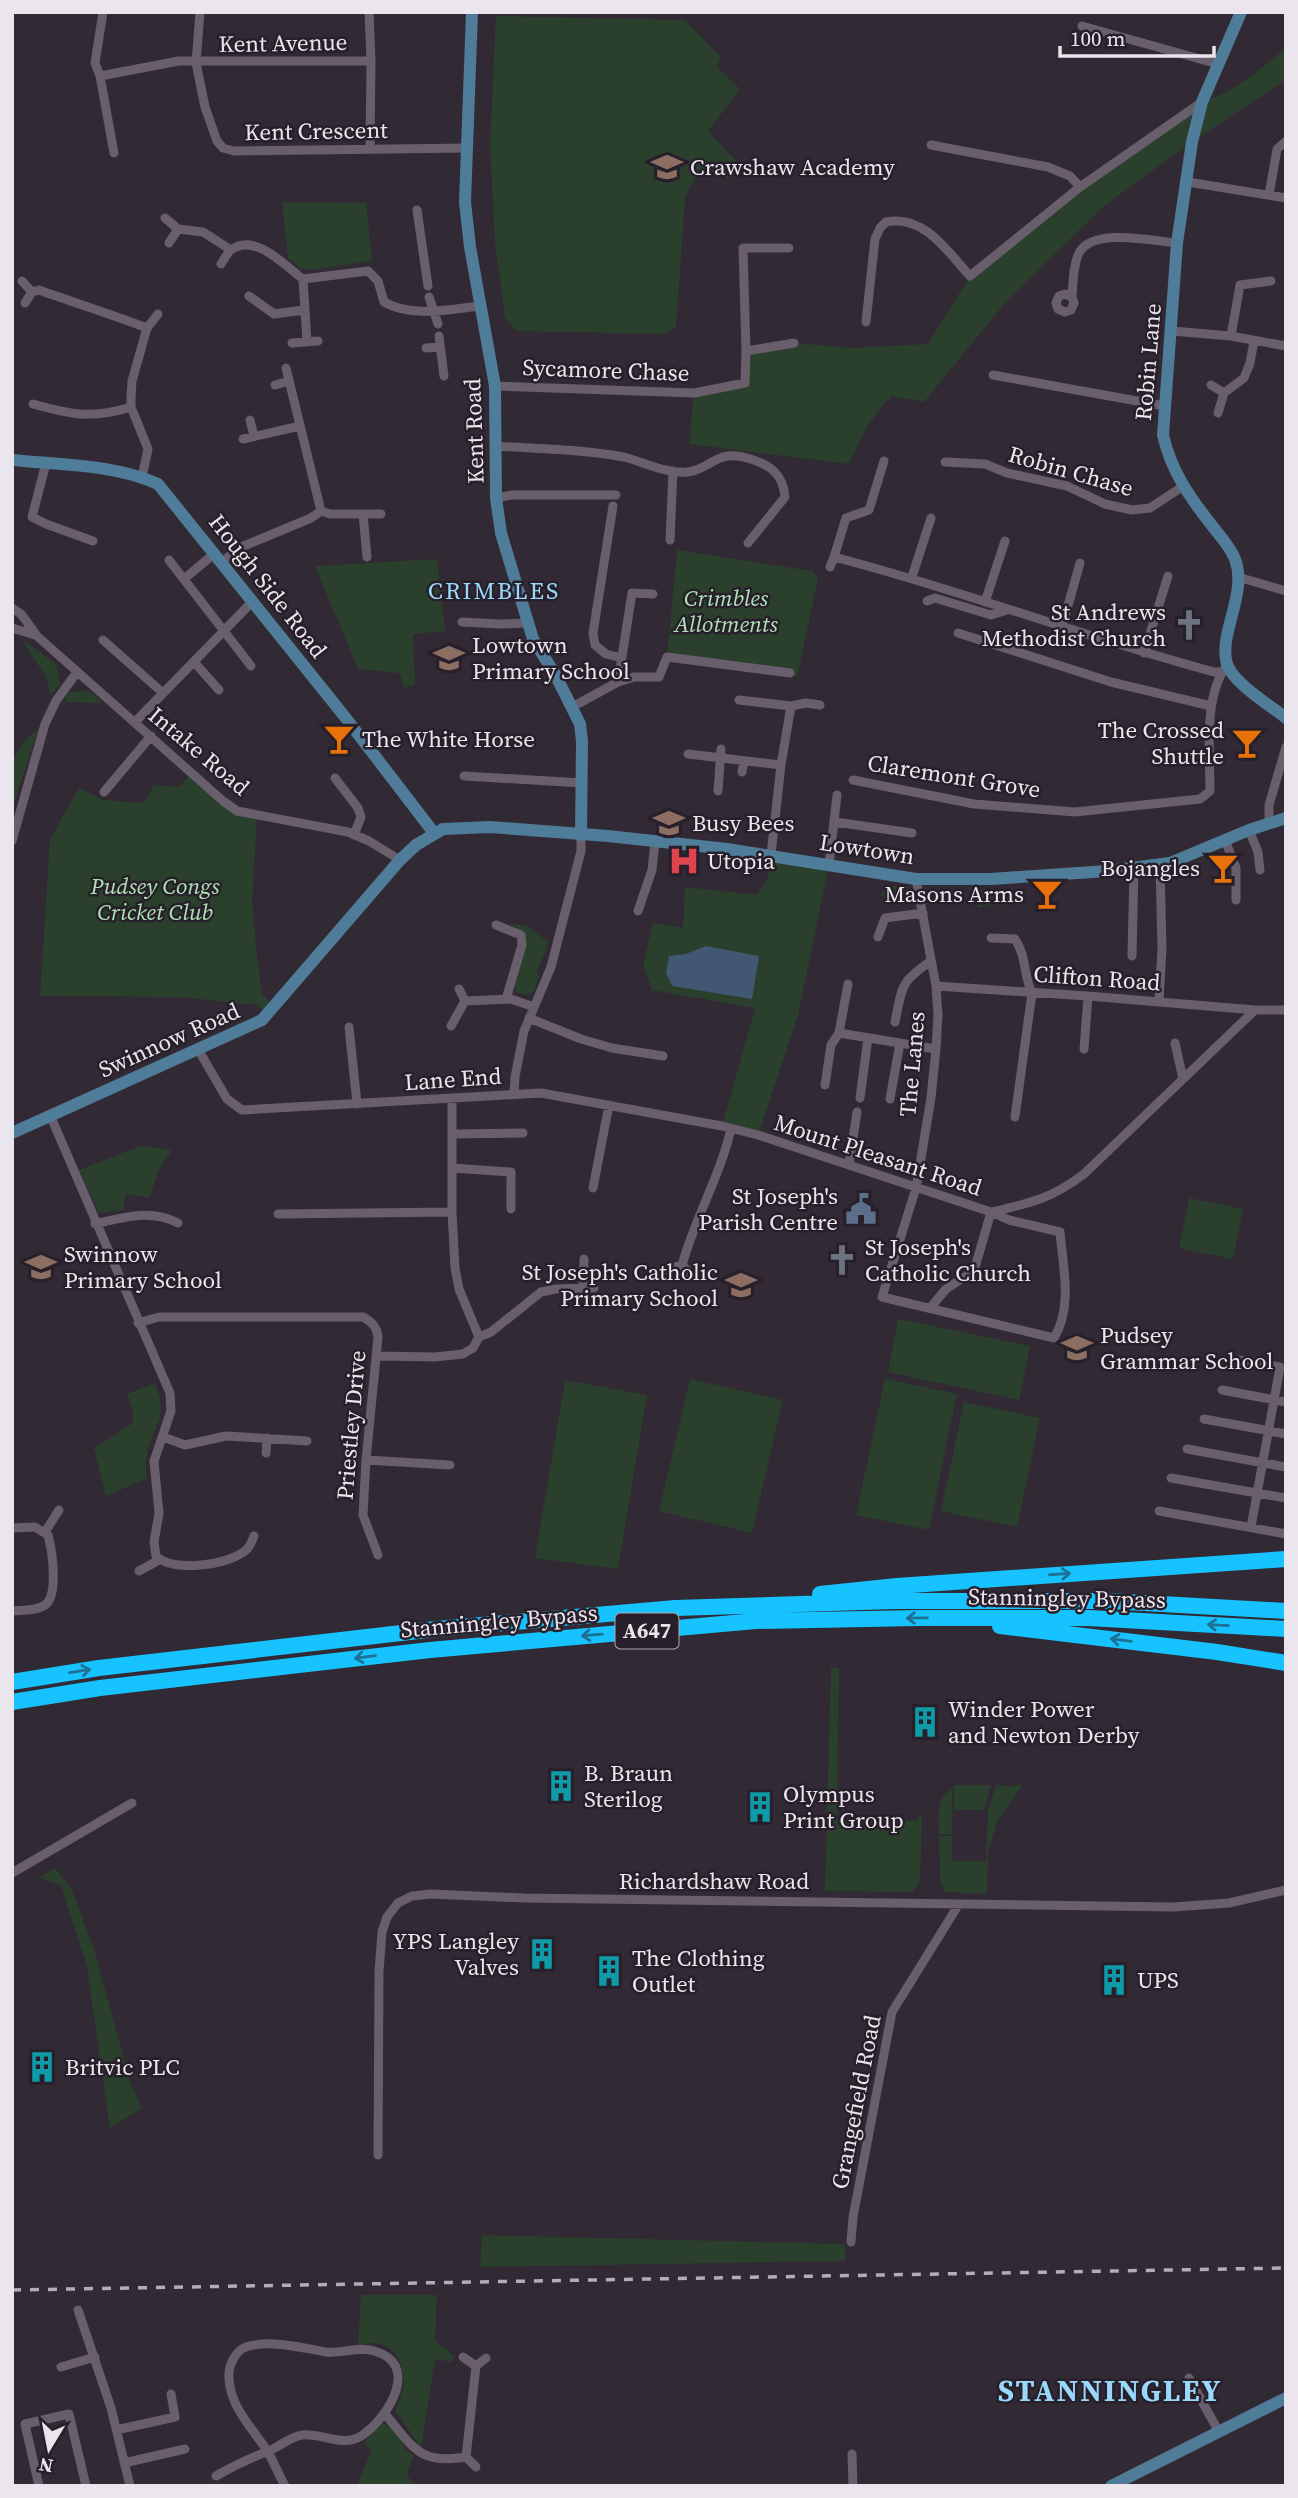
<svg xmlns="http://www.w3.org/2000/svg" width="1298" height="2498" font-family="'Source Serif 4',serif">
<style>
.green{fill:#2a402d}
.water{fill:#425772}
.lines{fill:none;stroke-linecap:round;stroke-linejoin:round}
.street{stroke:#685e6c;stroke-width:9}
.secondary{stroke:#4f7c98;stroke-width:12}
.highway{stroke:#16c3ff;stroke-width:16}
.rail{stroke:#b4adb6;stroke-width:3.5;stroke-dasharray:9 9;stroke-linecap:butt}
.oneway{stroke:#1e7194}
.labels{text-anchor:middle;stroke-width:5;stroke-linejoin:round;paint-order:stroke}
.shield{fill:#271f2a;stroke:#b0aab2;stroke-width:2}
.shield-label{font-size:21px;font-weight:bold;fill:#ebe5ed}
.street-label{font-size:23px;fill:#ebe5ed;stroke:#271f2a}
.poi-label{font-size:23px;fill:#ebe5ed;stroke:#271f2a;text-anchor:start}
.park-label{font-size:23px;font-style:italic;fill:#aee2b5;stroke:#271f2a}
.neighbourhood-label{font-size:24px;letter-spacing:2px;fill:#9ad8fb;stroke:#271f2a}
.district-label{font-size:30px;font-weight:bold;letter-spacing:2px;fill:#9ad8fb;stroke:#271f2a}
</style>
<rect width="100%" height="100%" fill="#312934"/>
<!-- green -->
<path class="green" d="M496,16L685,20L721,57L717,67L740,89L708,131L737,162L733,178L697,176L690,186L685,200L676,327L664,334L517,331L505,318L495,242L490,144Z
M1286,48V80L1192,142L1104,206L1004,304L924,402L892,396C871,416 861,438 849,464L689,444L694,393L744,383L746,351L794,343L852,348L928,344L970,276L1080,187L1202,102C1234,93 1260,69 1286,48Z
M282,202L366,203L372,261L317,269H301L288,258Z
M677,550L813,571L818,579L797,677L790,673L667,657Z
M437,559L445,631L413,634L415,684L405,688L399,673L358,669L315,566Z
M25,641L57,665L60,685L51,695L46,677L23,642Z
M85,691L91,692L101,701L100,703L65,702L66,696L70,692Z
M38,729L12,810C12,769 4,757 38,729Z
M192,772L223,801L257,817L252,901L257,957L262,994L275,1007L268,1015L257,1005L180,997L40,996L50,839L79,788L103,800L144,803L154,785L179,787Z
M771,855L829,865L798,1015L758,1135L722,1126L755,1008L652,990L643,965L653,923L683,928L685,887L757,895L767,881Z
M887,885L908,887L912,898L891,900L881,895Z
M1005,889L1007,904L978,907L977,891Z
M508,923L527,926L549,942L537,972L539,977L534,991L529,995L516,992L515,985L521,931Z
M140,1146L172,1150L159,1170L149,1198L126,1194L123,1210L99,1213L79,1170Z
M1189,1198L1243,1209L1233,1259L1179,1248Z
M898,1319L1030,1346L1019,1400L888,1372Z
M690,1379L783,1400L752,1533L659,1511Z
M885,1379L957,1394L929,1530L856,1515Z
M565,1380L647,1395L618,1569L535,1558Z
M155,1383C169,1421 154,1421 147,1455C145,1462 146,1471 147,1478L106,1496L94,1448L133,1423V1411L127,1394Z
M964,1402L1040,1418L1017,1527L941,1511Z
M831,1668H839L837,1820L917,1821L918,1815H922L920,1881L912,1892L825,1891Z
M954,1785H991L984,1810H954Z
M996,1785L1010,1786L1011,1788L1013,1785H1022L997,1822L988,1852L987,1894L945,1892L940,1880L939,1836H952V1861H986L988,1810Z
M952,1789V1834H939C939,1817 935,1798 952,1789Z
M55,1868L72,1890L95,1952L130,2082L142,2108L110,2128L87,1967L61,1885L39,1878Z
M482,2235L845,2244V2261L480,2267Z
M361,2295H437L435,2340L454,2356L452,2362L435,2359L421,2448L395,2410C408,2390 408,2353 380,2344C374,2342 365,2344 358,2344Z
M382,2423C396,2427 401,2438 405,2450L414,2455L407,2473L410,2480L419,2486H357L371,2452L365,2442L374,2427Z"/>
<!-- water -->
<path class="water" d="M706,946L759,956L752,999L672,986L666,973L669,956L686,954Z"/>
<g class="lines">
<!-- street -->
<path class="street" d="M103,12L95,63L100,76L114,153
M200,12L196,63L205,107L217,141L223,148L234,151L467,148
M369,12L371,61L370,149
M1082,26L1218,64
M100,76L179,61H371
M931,145L1048,167L1070,176L1080,187L1202,102
M1188,182L1286,198
M1269,195L1277,149L1286,141
M417,210L428,286
M165,218L178,229
M169,243L178,229L203,232L231,250
M221,264C224,260 227,253 231,250C255,232 285,266 303,279L368,271L378,281L384,302C412,318 450,309 481,306
M303,279L307,342
M22,281L32,292
M249,296L274,314L304,310
M429,297L438,324
M1072,297L1074,303L1071,310L1065,312L1058,309L1056,303L1059,296L1065,294L1072,297C1073,284 1073,265 1079,253C1093,227 1153,241 1177,243
M25,303L32,292L39,290C75,303 111,314 147,328L132,381L131,397V407L148,449L142,477
M866,322L875,239L880,228L886,222C924,214 947,251 970,276L1080,187
M147,328L158,314
M1172,331L1231,336L1286,346
M439,336L444,376
M1231,336L1240,285L1271,281
M292,343L318,341
M426,348L440,347
M746,351L794,343
M993,375L1165,406
M275,385L289,381
M1211,385L1224,393
M495,386L694,393L745,383L746,351L743,248H789
M33,404C72,415 92,419 131,407
M1218,413L1224,393L1244,378L1250,363L1254,341
M250,420L254,436
M243,439L300,426
M495,446C537,449 582,449 624,457C644,462 666,474 687,472C710,470 716,449 747,458C769,464 783,473 785,497L748,543
M945,462L985,464L1007,473L1067,486L1105,504L1132,510L1150,508L1182,487
M46,463L32,517L46,524L93,541
M496,498L512,495H616
M613,506L593,633L595,645L606,654L622,658
M321,511L330,514H381
M363,514L367,557
M670,540L673,471
M834,557L846,518L869,510L884,461
M169,560L251,666
M222,562L239,548L311,518L321,511L286,368
M830,567L834,557C962,590 1086,638 1214,672H1222
M912,577L931,518
M1238,577L1286,591
M184,579L215,553
M927,601L935,598L991,615L1007,610
M985,602L1005,541
M12,608L21,614L37,636L223,801L237,811L348,832L369,841L400,860
M462,622L500,624L527,623
M1062,627L1080,563
M12,628L35,635
M958,633L1111,682L1211,706
M103,640L163,693
M1144,653L1168,576
M194,662L219,690
M618,682L634,677H659L667,657L790,673
M739,700L791,706
M572,707L618,682L632,593L653,594
M135,722L252,602
M688,754L781,765
M742,772L744,761
M464,776L582,783
M335,778L358,808L361,817L354,835
M853,780L974,804L1075,812L1200,799L1210,791C1210,752 1203,697 1227,665
M718,791L721,749
M104,792L151,736
M835,822L912,833
M1269,822V805L1286,747
M1249,830L1258,852L1260,870
M1225,840L1236,868V900
M12,841L45,724L56,701L77,672
M771,855L781,765L791,706L806,703L820,705
M829,865L837,795
M916,879L936,986L938,1015L936,1049L931,1098L916,1188L882,1297L1054,1338C1073,1307 1063,1267 1060,1232L1009,1220L991,1212L974,1271L946,1289L931,1307
M638,911L652,870L655,842
M496,925L521,935L522,945L506,999
M878,937L885,918L923,913
M991,938L1015,939C1027,957 1023,975 1032,993L1015,1117
M1132,956L1134,868
M936,986L1088,996L1255,1010
M459,989L465,1001
M1159,1001L1162,949L1160,865
M529,1018L581,1039L612,1048L663,1056
M895,1022C902,987 900,982 931,961
M451,1026L465,1001L511,999L534,1007
M349,1027L357,1104
M839,1033L936,1049
M1175,1043L1183,1079
M1084,1049L1088,996
M199,1051L227,1099L242,1110L541,1093L722,1126L758,1135L991,1212C1031,1203 1051,1199 1084,1174L1255,1010H1286
M825,1085L831,1045L839,1033L848,984
M514,1094L515,1077L524,1031L551,967L581,851V835
M860,1098L868,1038
M890,1099L900,1043
M50,1115L170,1393L171,1411L154,1461L159,1513L154,1542L156,1556C172,1573 230,1565 246,1550C250,1547 252,1541 254,1536
M452,1134L523,1133
M849,1165L857,1112
M452,1168L511,1172V1209
M593,1188L609,1105
M452,1212L455,1268L459,1289L479,1337
M278,1214L452,1212V1099
M95,1224C124,1217 151,1209 178,1223
M682,1265L692,1275
M660,1271L682,1265C695,1218 720,1176 731,1129
M583,1288L584,1259
M138,1323L159,1317H363C372,1322 377,1327 378,1337L366,1460L363,1515L378,1555
M376,1356L435,1357L463,1354L473,1348L479,1337L491,1332L541,1292L556,1289L594,1288
M1239,1360L1280,1367L1251,1527
M1222,1390L1286,1402
M1204,1419L1286,1434
M163,1437L185,1445L226,1436L307,1441
M1187,1449L1286,1467
M266,1453L267,1438
M366,1460L450,1465
M1171,1478L1286,1498
M1159,1511L1286,1534
M12,1528L35,1527L48,1535C52,1550 59,1595 45,1605C36,1611 23,1610 12,1611
M45,1532L59,1510
M139,1571L159,1560
M12,1873L132,1803
M378,2155L379,1972L382,1932L387,1917L398,1903L412,1896L431,1894L523,1898L1173,1907L1229,1903L1286,1890
M851,2242L853,2217L892,2012L959,1904
M78,2310L111,2408L130,2486
M463,2357L476,2366L466,2457
M476,2366L486,2358
M61,2367L95,2357
M1189,2378L1219,2432
M385,2414C413,2447 419,2465 466,2457L476,2467
M116,2430L175,2417L171,2394
M852,2454L853,2486
M124,2463L185,2449
M216,2476C233,2466 250,2458 269,2451C280,2446 290,2437 302,2435C324,2433 345,2449 364,2434C389,2416 421,2364 374,2351C359,2346 341,2354 326,2352C302,2348 271,2339 246,2347C237,2350 230,2362 229,2372C227,2405 252,2427 268,2452C274,2463 279,2475 285,2486
M39,2486L25,2424L69,2414L86,2486"/>
<!-- secondary -->
<path class="secondary" d="M472,12L465,202L470,247L495,386L496,498L501,533L533,639L556,676L580,724L582,741L581,835
M1241,12L1202,102L1192,142L1177,243L1163,435C1171,470 1188,495 1210,523C1218,534 1230,546 1235,559C1248,594 1218,634 1227,664C1232,682 1271,706 1286,718
M12,460C61,465 113,464 158,484L345,717L434,833
M12,1133L262,1020L400,860L416,845L443,829L490,827L608,836L727,849L916,879H991L1107,871L1170,863L1249,830L1286,818
M1111,2486L1286,2398"/>
<!-- highway -->
<path class="highway" d="M820,1594L897,1586L1286,1559
M1000,1626L1217,1652L1286,1663
M12,1682L99,1668L436,1629L675,1608L893,1601H1109L1286,1611
M12,1702L100,1688L430,1650L756,1621L918,1618H1088L1286,1629"/>
<!-- rail -->
<path class="rail" d="M12,2290L1286,2268"/>
</g>
<!-- one-way arrows -->
<defs><path id="oneway-shaft" d="M-6 0H5M1.5-3L5.5 0L1.5 3" fill="none" stroke-width="1.6" stroke-linecap="round" stroke-linejoin="round" transform="scale(1.75)"/></defs>
<g class="oneway">
<use href="#oneway-shaft" transform="translate(1060 1574) rotate(-4)"/>
<use href="#oneway-shaft" transform="translate(917 1618) rotate(179)"/>
<use href="#oneway-shaft" transform="translate(1218 1625) rotate(-177)"/>
<use href="#oneway-shaft" transform="translate(592 1635) rotate(175)"/>
<use href="#oneway-shaft" transform="translate(1121 1640) rotate(-173)"/>
<use href="#oneway-shaft" transform="translate(365 1657) rotate(173)"/>
<use href="#oneway-shaft" transform="translate(80 1671) rotate(-9)"/>
</g>
<!-- icons -->
<defs>
<symbol id="school-bare" viewBox="-9 -9 18 18"><path d="M0-5L7-2L0 1L-7-2ZM-4 1L0 2.5L4 1V4Q0 6-4 4Z" fill="#8d6e63" stroke="#271f2a" stroke-width="2.5" paint-order="stroke"/></symbol>
<symbol id="church-bare" viewBox="-9 -9 18 18"><path d="M-1.2-6h2.4v3.5h3.3v2.4h-3.3V6h-2.4V-.1h-3.3v-2.4h3.3Z" fill="#6b7280" stroke="#271f2a" stroke-width="2.5" paint-order="stroke"/></symbol>
<symbol id="bar-bare" viewBox="-9 -9 18 18"><path d="M-6-5H6L.8 .8V4.5H3.5V6h-7V4.5H-.8V.8Z" fill="#e8710a" stroke="#271f2a" stroke-width="2.5" paint-order="stroke"/></symbol>
<symbol id="hospital-bare" viewBox="-9 -9 18 18"><path d="M-5-5h3v3.5h4V-5h3V5h-3V1.5h-4V5h-3Z" fill="#e0444e" stroke="#271f2a" stroke-width="2.5" paint-order="stroke"/></symbol>
<symbol id="civic-bare" viewBox="-9 -9 18 18"><path d="M-.6-6.5H3V-4.5H.6V-3L4-1V1h2V6H-6V1h2V-1L-.6-3ZM-1.2 2.5V6h2.4V2.5Z" fill="#5c6f8a" stroke="#271f2a" stroke-width="2.5" paint-order="stroke"/></symbol>
<symbol id="building-bare" viewBox="-9 -9 18 18"><path d="M-4-6H4V6H1V3H-1V6H-4ZM-2.5-4.3h1.7v1.8h-1.7ZM.8-4.3h1.7v1.8H.8ZM-2.5-1h1.7V.8h-1.7ZM.8-1h1.7V.8H.8Z" fill="#0f9aa8" stroke="#271f2a" stroke-width="2.5" paint-order="stroke"/></symbol>
</defs>
<g fill-rule="evenodd">
<use href="#school-bare" x="645" y="145" width="44" height="44"/>
<use href="#church-bare" x="1167" y="603" width="44" height="44"/>
<use href="#school-bare" x="427" y="636" width="44" height="44"/>
<use href="#bar-bare" x="317" y="717" width="44" height="44"/>
<use href="#bar-bare" x="1225" y="721" width="44" height="44"/>
<use href="#school-bare" x="647" y="801" width="44" height="44"/>
<use href="#hospital-bare" x="662" y="839" width="44" height="44"/>
<use href="#bar-bare" x="1201" y="846" width="44" height="44"/>
<use href="#bar-bare" x="1025" y="872" width="44" height="44"/>
<use href="#civic-bare" x="839" y="1187" width="44" height="44"/>
<use href="#church-bare" x="820" y="1238" width="44" height="44"/>
<use href="#school-bare" x="19" y="1245" width="44" height="44"/>
<use href="#school-bare" x="719" y="1263" width="44" height="44"/>
<use href="#school-bare" x="1055" y="1326" width="44" height="44"/>
<use href="#building-bare" x="903" y="1700" width="44" height="44"/>
<use href="#building-bare" x="539" y="1764" width="44" height="44"/>
<use href="#building-bare" x="738" y="1785" width="44" height="44"/>
<use href="#building-bare" x="520" y="1932" width="44" height="44"/>
<use href="#building-bare" x="587" y="1949" width="44" height="44"/>
<use href="#building-bare" x="1092" y="1958" width="44" height="44"/>
<use href="#building-bare" x="20" y="2045" width="44" height="44"/>
</g>
<g class="labels">
<!-- shield labels -->
<rect class="shield" x="615.5" y="1613.5" width="63" height="35" rx="5"/>
<g class="shield-label">
<text x="647" y="1638">A647</text>
</g>
<!-- street labels -->
<g class="street-label">
<text transform="translate(283 43) rotate(-1)" y="8">Kent Avenue</text>
<text transform="translate(316 131) rotate(-1)" y="8">Kent Crescent</text>
<text transform="translate(1148 362) rotate(-85)" y="8">Robin Lane</text>
<text transform="translate(606 370) rotate(2)" y="8">Sycamore Chase</text>
<text transform="translate(474 431) rotate(-92)" y="8">Kent Road</text>
<text transform="translate(1071 471) rotate(16)" y="8">Robin Chase</text>
<text transform="translate(268 586) rotate(52)" y="8">Hough Side Road</text>
<text transform="translate(199 751) rotate(40)" y="8">Intake Road</text>
<text transform="translate(954 776) rotate(9)" y="8">Claremont Grove</text>
<text transform="translate(867 849) rotate(9)" y="8">Lowtown</text>
<text transform="translate(1097 978) rotate(4)" y="8">Clifton Road</text>
<text transform="translate(169 1040) rotate(-24)" y="8">Swinnow Road</text>
<text transform="translate(912 1064) rotate(-85)" y="8">The Lanes</text>
<text transform="translate(453 1079) rotate(-4)" y="8">Lane End</text>
<text transform="translate(878 1155) rotate(18)" y="8">Mount Pleasant Road</text>
<text transform="translate(351 1425) rotate(-85)" y="8">Priestley Drive</text>
<text transform="translate(1067 1598) rotate(1)" y="8">Stanningley Bypass</text>
<text transform="translate(499 1621) rotate(-5)" y="8">Stanningley Bypass</text>
<text x="714" y="1889">Richardshaw Road</text>
<text transform="translate(856 2102) rotate(-79)" y="8">Grangefield Road</text>
</g>
<!-- poi labels -->
<g class="poi-label">
<text x="690" y="175">Crawshaw Academy</text>
<text x="1166" y="620" text-anchor="end">St Andrews<tspan x="1166" dy="26">Methodist Church</tspan></text>
<text x="472" y="653">Lowtown<tspan x="472" dy="26">Primary School</tspan></text>
<text x="1224" y="738" text-anchor="end">The Crossed<tspan x="1224" dy="26">Shuttle</tspan></text>
<text x="362" y="747">The White Horse</text>
<text x="692" y="831">Busy Bees</text>
<text x="707" y="869">Utopia</text>
<text x="1200" y="876" text-anchor="end">Bojangles</text>
<text x="1024" y="902" text-anchor="end">Masons Arms</text>
<text x="838" y="1204" text-anchor="end">St Joseph's<tspan x="838" dy="26">Parish Centre</tspan></text>
<text x="865" y="1255">St Joseph's<tspan x="865" dy="26">Catholic Church</tspan></text>
<text x="64" y="1262">Swinnow<tspan x="64" dy="26">Primary School</tspan></text>
<text x="718" y="1280" text-anchor="end">St Joseph's Catholic<tspan x="718" dy="26">Primary School</tspan></text>
<text x="1100" y="1343">Pudsey<tspan x="1100" dy="26">Grammar School</tspan></text>
<text x="948" y="1717">Winder Power<tspan x="948" dy="26">and Newton Derby</tspan></text>
<text x="584" y="1781">B. Braun<tspan x="584" dy="26">Sterilog</tspan></text>
<text x="783" y="1802">Olympus<tspan x="783" dy="26">Print Group</tspan></text>
<text x="519" y="1949" text-anchor="end">YPS Langley<tspan x="519" dy="26">Valves</tspan></text>
<text x="632" y="1966">The Clothing<tspan x="632" dy="26">Outlet</tspan></text>
<text x="1137" y="1988">UPS</text>
<text x="65" y="2075">Britvic PLC</text>
</g>
<!-- park labels -->
<g class="park-label">
<text x="726" y="606">Crimbles<tspan x="726" dy="26">Allotments</tspan></text>
<text x="155" y="894">Pudsey Congs<tspan x="155" dy="26">Cricket Club</tspan></text>
</g>
<!-- neighbourhood labels -->
<g class="neighbourhood-label">
<text x="494" y="599">CRIMBLES</text>
</g>
<!-- district labels -->
<g class="district-label">
<text x="1110" y="2401">STANNINGLEY</text>
</g>
</g>
<!-- border -->
<rect width="1298" height="2498" fill="none" stroke="#ebe5ed" stroke-width="28"/>
<!-- north arrow -->
<g transform="translate(49 2449) rotate(190)" stroke="#271f2a" stroke-width="5" paint-order="stroke">
<path d="M0-5L12 26L0 18L-12 26Z" fill="#ebe5ed"/>
<text y="-10" font-size="19" font-weight="bold" text-anchor="middle" fill="#ebe5ed">N</text>
</g>
<!-- scale -->
<path d="M1060 46v10h154v-10" fill="none" stroke="#ebe5ed" stroke-width="3.5"/>
<text x="1070" y="46" font-size="21" fill="#ebe5ed" stroke="#271f2a" stroke-width="5" paint-order="stroke">100 m</text>
</svg>
